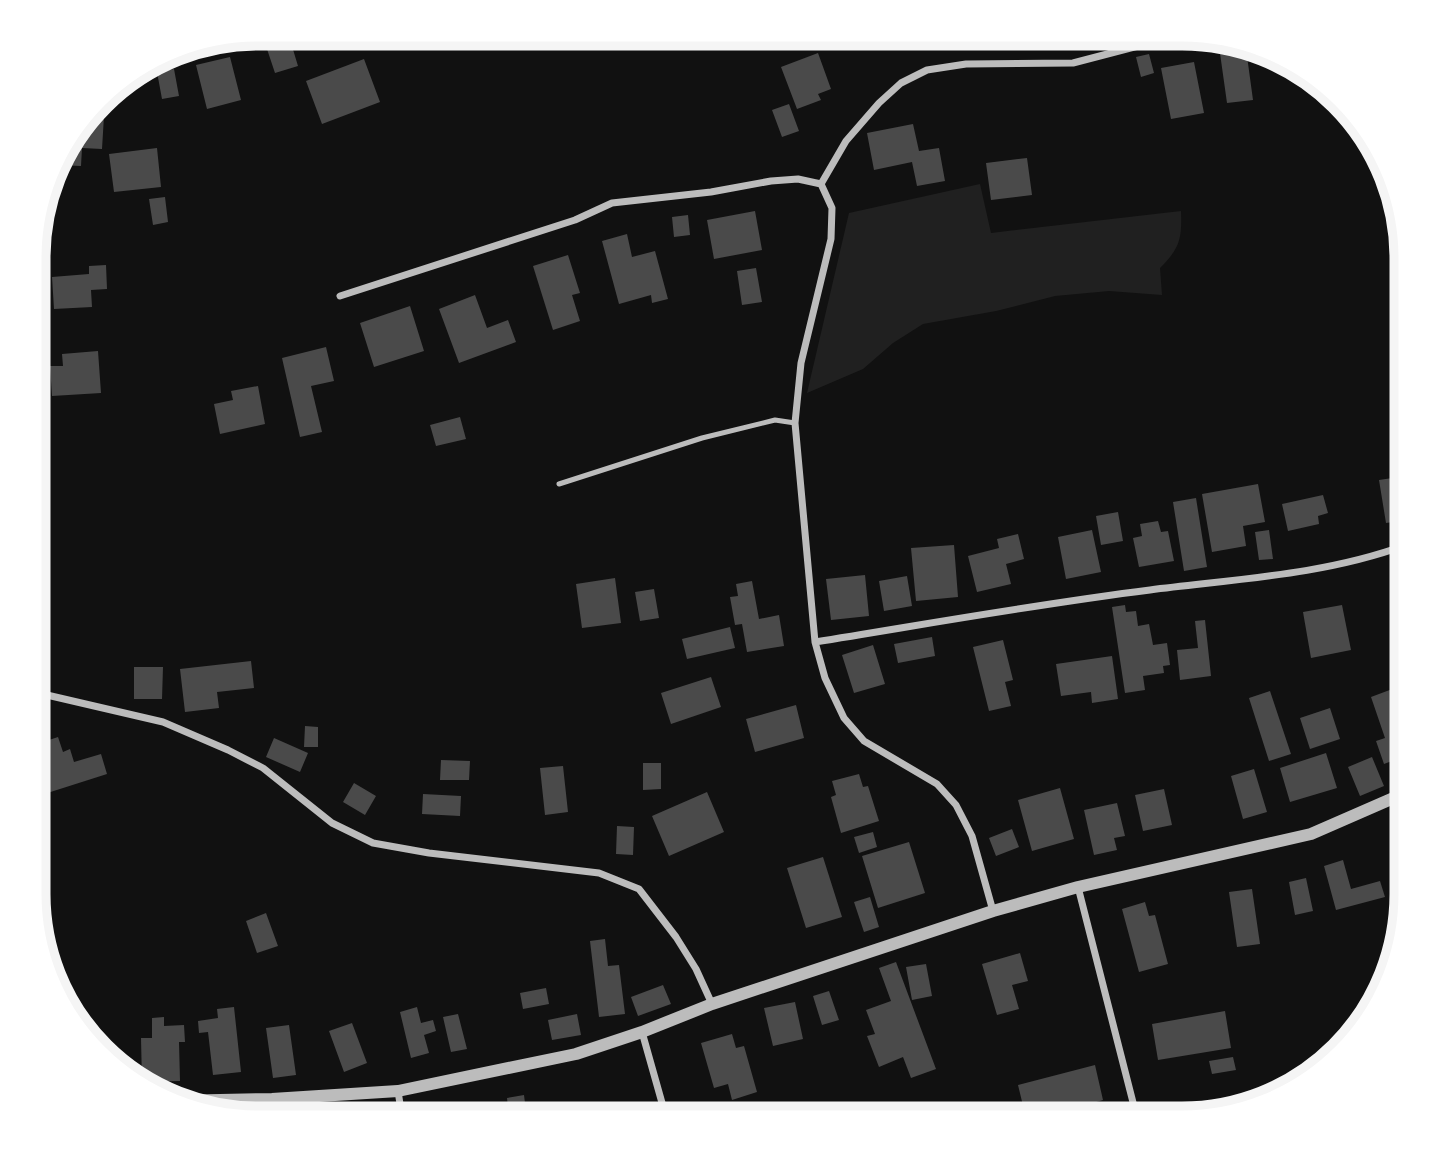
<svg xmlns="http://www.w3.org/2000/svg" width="1439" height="1151" font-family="'Fira Sans',sans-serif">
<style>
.green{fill:#202020}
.building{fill:#4a4a4a}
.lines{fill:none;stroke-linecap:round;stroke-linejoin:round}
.service{stroke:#bcbcbc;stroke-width:5}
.minor{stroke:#bcbcbc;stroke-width:7}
.tertiary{stroke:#bcbcbc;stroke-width:12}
.rim{fill:none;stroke:#f5f5f5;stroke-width:9}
</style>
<rect width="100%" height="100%" fill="#111"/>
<!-- green -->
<path class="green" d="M980,184L991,233L1181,211C1182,239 1180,248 1160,268L1162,295L1109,291L1055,296L996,311L923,324L893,343L863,369L807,393L849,213Z"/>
<!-- building -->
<path class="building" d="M276,33H288L298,66L275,73L263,37Z
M390,33H431L397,50Z
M1218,39L1252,47L1253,55L1247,56L1253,100L1227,103Z
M818,53L831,89L818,94L821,100L797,109L781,67Z
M1149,54L1154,73L1141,77L1136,57Z
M230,57L241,100L207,109L196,65Z
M364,59L380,102L322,124L306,81Z
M1194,62L1204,113L1171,119L1161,68Z
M174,69L179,96L162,99L157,72Z
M789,104L799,131L782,137L772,110Z
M88,115L104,116L102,149L82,148L81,166L58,165L63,146Z
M913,124L919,151L939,148L945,181L917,186L912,162L874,170L867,133Z
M157,148L161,187L114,192L109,154Z
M1027,158L1032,195L991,200L986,163Z
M165,197L168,222L153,225L149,199Z
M755,211L762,250L714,259L707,220Z
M688,215L690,235L674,237L672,217Z
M627,234L632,257L655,251L668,299L652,303L651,295L619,304L602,241Z
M568,255L580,293L572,295L580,321L553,330L533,266Z
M106,265L107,289L91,290L92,307L54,309L52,277L89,274V266Z
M756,268L762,302L742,305L737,271Z
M475,295L487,328L508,320L516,342L459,363L439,309Z
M410,306L424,351L374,367L360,323Z
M326,347L334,381L311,386L322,432L300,437L282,358Z
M98,351L101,393L52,396L50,366H63L62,354Z
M258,386L265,424L220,434L214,404L233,400L231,391Z
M460,417L466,439L436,446L430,425Z
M1406,476V520L1386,523L1379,480Z
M1258,484L1265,522L1243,526L1246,546L1212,552L1202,494Z
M1323,495L1328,513L1318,516L1319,524L1288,531L1282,504Z
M1196,498L1207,567L1184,571L1173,502Z
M1118,512L1123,541L1101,545L1096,516Z
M1158,521L1161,532L1168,531L1174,561L1139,567L1133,538L1142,536L1140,524Z
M1092,530L1101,572L1066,579L1058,537Z
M1269,530L1273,559L1259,560L1255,532Z
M1018,534L1024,559L1006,564L1011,584L977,592L968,556L999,548L997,539Z
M954,545L958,597L916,601L911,548Z
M865,575L869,616L831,620L826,579Z
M907,576L912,606L884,611L879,581Z
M615,578L621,623L582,628L576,584Z
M752,581L759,619L779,615L784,646L747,652L742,624L735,625L730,597L738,596L736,584Z
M654,589L659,618L640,621L635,592Z
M1125,605L1126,612L1136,611L1138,626L1149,624L1153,645L1167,643L1170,665L1163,666L1164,673L1143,676L1145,690L1125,693L1112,607Z
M1342,605L1351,650L1311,658L1303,612Z
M1205,620L1211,676L1180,680L1177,650L1198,648L1195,621Z
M730,627L735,648L687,659L682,639Z
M932,637L935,656L898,663L894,644Z
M1003,640L1013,680L1005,682L1011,706L989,711L973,647Z
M873,645L885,684L854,693L842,655Z
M1112,656L1118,699L1092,703L1091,692L1061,696L1056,664Z
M251,661L254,688L217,692L219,708L185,712L180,669Z
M134,667H163L162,699H134Z
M711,677L721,707L671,724L661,693Z
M1395,688L1405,717V756L1384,764L1376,741L1385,738L1371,697Z
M1270,691L1291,754L1269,761L1249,698Z
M796,705L804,738L755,752L746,719Z
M1330,708L1340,739L1310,749L1300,718Z
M305,726L318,727V747H304Z
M58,737L63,752L70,749L74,762L101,754L107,774L38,796L34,782L50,777L40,743Z
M274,738L308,753L300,772L266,757Z
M1326,753L1337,788L1290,802L1280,768Z
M1372,757L1384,786L1360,796L1348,767Z
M441,760L470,761L469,780H440Z
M643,763H661V789L643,790Z
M563,766L568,812L545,815L540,768Z
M1254,769L1267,812L1243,819L1231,776Z
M859,774L863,787L868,786L879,821L841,833L831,797L836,795L832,781Z
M354,783L376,796L365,815L343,802Z
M1060,788L1074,839L1032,851L1018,800Z
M1164,789L1172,825L1143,831L1135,795Z
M707,792L724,832L669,856L652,816Z
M423,794L461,796L460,816L422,814Z
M1117,803L1125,836L1114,838L1117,850L1094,855L1084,810Z
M617,826L634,827L633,855L616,854Z
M1012,829L1019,847L996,856L989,838Z
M873,832L877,847L859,853L854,837Z
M909,842L925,893L878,908L862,856Z
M823,857L842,917L806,928L787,868Z
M1343,860L1351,889L1380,881L1385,897L1336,910L1324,866Z
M1306,878L1313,911L1295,915L1289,882Z
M1252,889L1260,944L1237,947L1229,892Z
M870,897L879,927L864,932L854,902Z
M1145,902L1149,916L1155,915L1168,964L1139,972L1122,909Z
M266,913L278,946L257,953L246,921Z
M605,939L608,966L619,965L625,1014L599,1017L590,941Z
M1020,953L1028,981L1012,985L1019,1009L997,1015L982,964Z
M896,962L936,1069L911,1078L903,1057L879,1067L867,1036L875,1034L866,1010L891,1001L879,968Z
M926,964L932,996L912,1000L906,967Z
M663,985L671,1004L638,1016L631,997Z
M546,988L549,1004L523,1009L520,993Z
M829,991L839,1020L822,1025L813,996Z
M795,1002L803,1039L773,1046L764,1008Z
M234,1007L241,1072L213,1075L208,1032L199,1033L198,1021L218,1018L217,1009Z
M417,1007L421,1023L433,1020L436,1031L424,1035L429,1053L411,1058L400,1012Z
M1225,1011L1231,1048L1158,1060L1152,1024Z
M458,1014L467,1049L451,1052L443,1017Z
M577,1014L581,1035L552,1040L548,1020Z
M164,1017V1026L184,1025L185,1042H179L180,1081L142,1082L141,1038H152V1018Z
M352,1023L367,1063L344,1072L329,1031Z
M289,1025L296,1075L273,1078L266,1028Z
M732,1034L736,1048L744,1046L757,1092L732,1100L728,1084L714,1088L701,1043Z
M99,1049H106V1056H118L119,1068L109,1062Z
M1233,1057L1236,1070L1212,1074L1209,1061Z
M1095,1065L1103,1100L1093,1103L1095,1113L1075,1118L1073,1108L1036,1118H1026L1018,1085Z
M524,1095L526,1111L534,1110L535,1117H509L507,1098Z
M1225,1102L1226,1109L1182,1118L1181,1107Z
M451,1109L452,1117H419L418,1113Z"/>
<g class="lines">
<!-- service -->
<path class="service" d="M559,484L702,438L775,420L795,423"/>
<!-- minor -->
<path class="minor" d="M821,184L832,208L831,239L801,363L795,423L815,642L825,678L844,718L864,741L937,784L956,805L972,836L993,911
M340,296L575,220L612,203L711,192L771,181L798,179L821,184L846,141L879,103L901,83L927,70L966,64L1073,63L1184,34
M815,642C927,624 1038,604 1150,590C1236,579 1324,575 1406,545
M34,692L163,722L228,750L263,768L332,823L373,843L429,853L599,873L639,889L676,937L696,969L712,1004
M1078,887L1137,1118
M642,1032L666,1117
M398,1091L402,1117"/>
<!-- tertiary -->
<path class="tertiary" d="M172,1101L272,1099L398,1091L576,1054L642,1032L712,1004L993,911L1078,887L1311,834L1405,793"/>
</g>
<!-- crop -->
<path d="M0 0H1439V1151H0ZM258 46H1182A212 212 0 0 1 1394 258V894A212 212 0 0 1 1182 1106H258A212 212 0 0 1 46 894V258A212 212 0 0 1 258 46Z" fill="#fff" fill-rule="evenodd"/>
<path class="rim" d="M258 46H1182A212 212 0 0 1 1394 258V894A212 212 0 0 1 1182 1106H258A212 212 0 0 1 46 894V258A212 212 0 0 1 258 46Z"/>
</svg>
